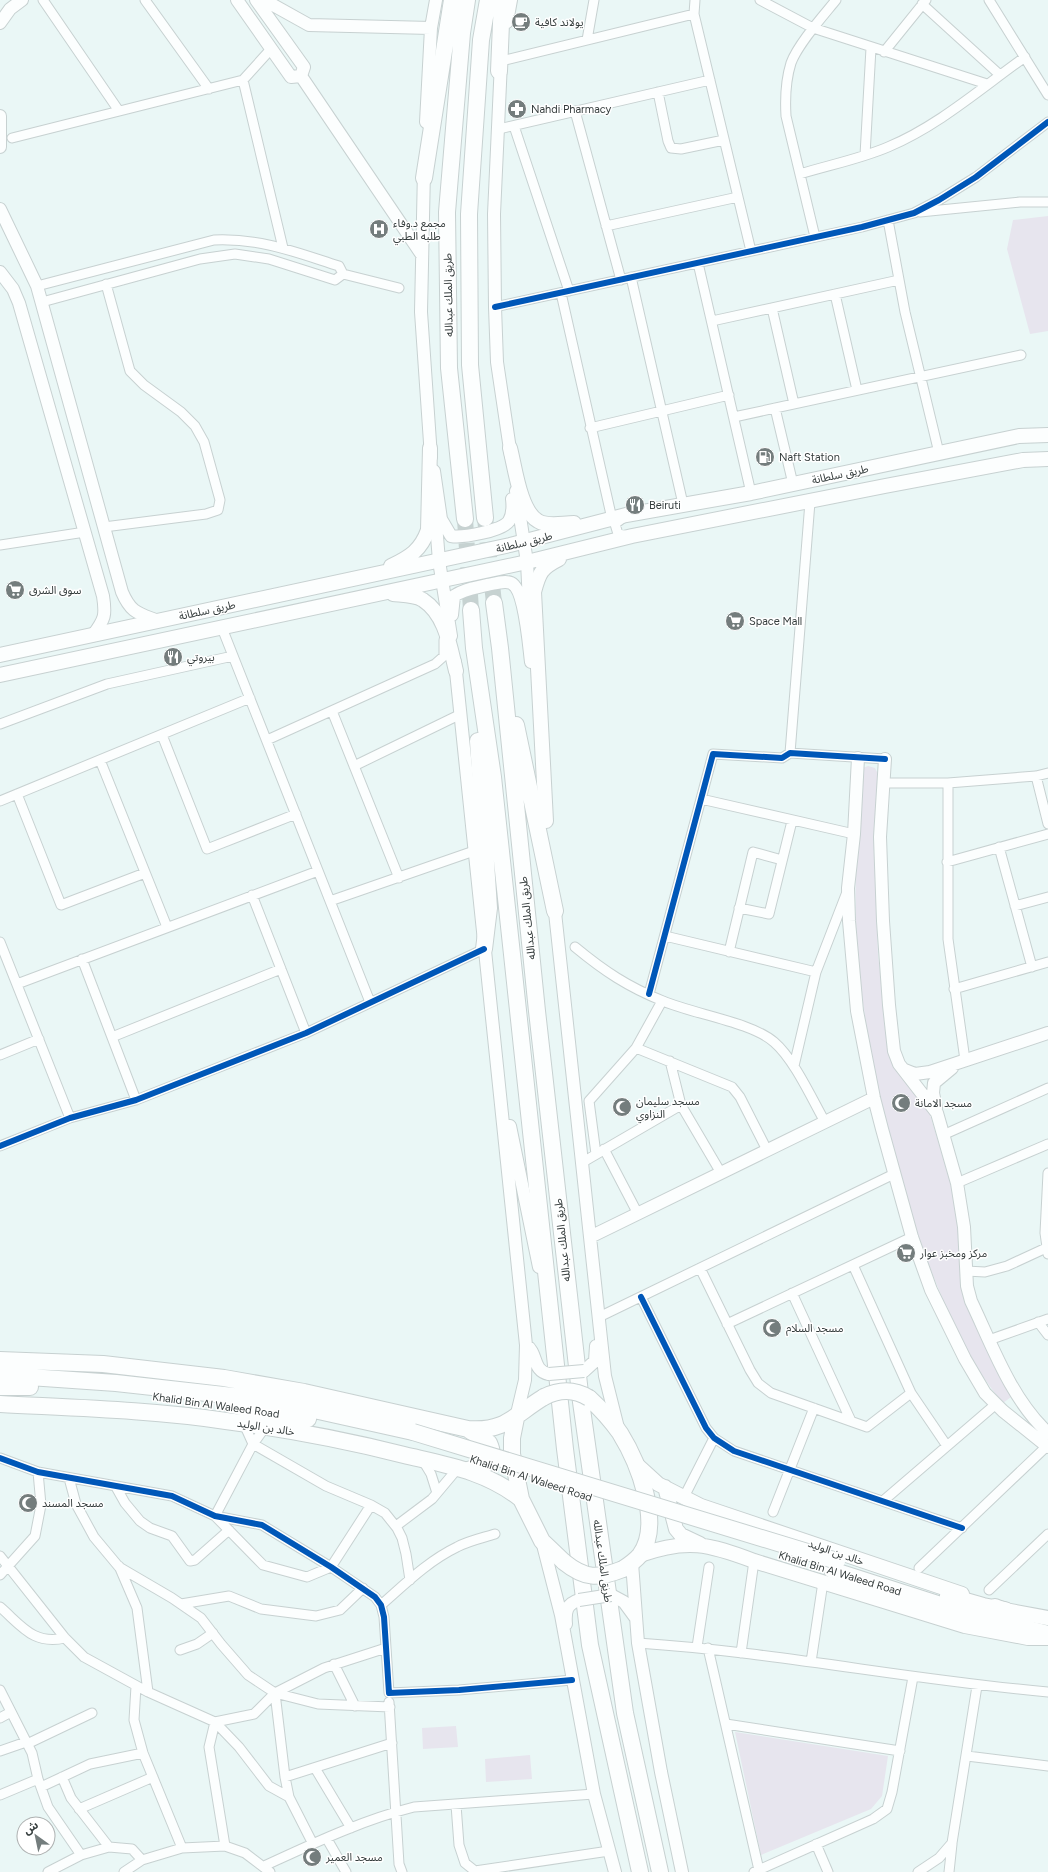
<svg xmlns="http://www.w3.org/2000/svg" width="1048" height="1872" font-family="Figtree,'Noto Sans Arabic',sans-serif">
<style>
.green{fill:#e7e5ee}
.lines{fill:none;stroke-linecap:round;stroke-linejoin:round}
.highway-tunnel{stroke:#c6d2d1;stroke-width:16;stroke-dasharray:16 8;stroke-linecap:butt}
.street-casing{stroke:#c7d1d1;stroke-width:11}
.secondary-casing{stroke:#c7d1d1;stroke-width:14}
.primary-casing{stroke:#c7d1d1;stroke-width:16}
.highway-casing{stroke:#c7d1d1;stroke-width:18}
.street{stroke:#fcfefe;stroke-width:9}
.secondary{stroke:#fcfefe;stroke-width:12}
.primary{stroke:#fcfefe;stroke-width:14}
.highway{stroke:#fcfefe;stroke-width:16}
.secondary-bridge-casing{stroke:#c7d1d1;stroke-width:14;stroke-linecap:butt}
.highway-bridge-casing{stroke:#c7d1d1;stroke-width:18;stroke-linecap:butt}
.secondary-bridge{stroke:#fcfefe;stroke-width:12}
.highway-bridge{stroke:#fcfefe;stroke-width:16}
.cycleway-casing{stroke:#fff;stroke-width:8}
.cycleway{stroke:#0057b8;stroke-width:6}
.labels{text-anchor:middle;stroke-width:3;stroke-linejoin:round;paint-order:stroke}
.poi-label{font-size:11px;fill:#343c3c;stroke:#fff;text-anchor:start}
.street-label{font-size:11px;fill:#343c3c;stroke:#fff}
</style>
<rect width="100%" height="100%" fill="#eaf7f6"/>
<!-- green -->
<path class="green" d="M1048,216V331L1030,334L1007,249L1013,220Z
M868,766L875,768L878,774L876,904L878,955L885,1016L896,1067L928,1108L954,1194L965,1279L1015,1394L1003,1403C966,1359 943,1303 923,1249C889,1155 867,1057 858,957C853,897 857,836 859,776L863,768Z
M456,1726L458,1747L423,1749L422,1728Z
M735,1732L888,1756L882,1796L871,1809L761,1855Z
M530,1755L532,1779L486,1782L485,1759Z"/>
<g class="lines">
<!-- highway-tunnel -->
<path class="highway-tunnel" d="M485,518L494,603
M465,519L471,610"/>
<defs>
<path id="street" d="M43,0L119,111
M145,0L209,89
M695,0L694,14L751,251
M760,0L813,28L987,84
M989,0L1048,95
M922,4L1000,75
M587,40L594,0
M884,52L926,0
M501,61L694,14
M243,80L283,248
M658,92L668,141L671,148L681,149L724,140
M575,111L621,280
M514,126L569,291
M499,129L710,80
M12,138L243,80L271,49
M865,155L871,48
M800,174C829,165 860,159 888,147C938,126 980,89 1025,57
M920,212L1020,202H1048
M888,220L905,312L939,453
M606,226L738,197
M815,237L786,116C785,99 786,79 791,63C798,44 823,16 836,0
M698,263L751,493
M631,277L683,504
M37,286L214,240C261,238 295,252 339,266L343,274L399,288
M561,293L612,519
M835,294L857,390
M42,302L200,259L235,254L269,259L335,280L343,274
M495,307L862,227L914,213L939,200L976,177L1048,122
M772,308L794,404
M712,321L899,280
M775,408L793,484
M734,417L1021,355
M590,428L729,395
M623,518L615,524L618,534L629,536
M104,527L206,514L218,510L220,500L204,442L195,426L181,412L144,385L130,371L106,284
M0,545L85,532
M222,628L370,1002
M332,711L399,878
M0,724L107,684L233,656
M162,735L207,849L296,814
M267,740L435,664L444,656V640
M790,753L810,502
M100,760L167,927
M354,766L461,714
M1036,776L1048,824
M884,783H948L1036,776L1048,773
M948,783V939L965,1060
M17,794L61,905L145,873
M701,799L854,834
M0,801L250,698
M999,847L1032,967
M947,862L1048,834
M252,895L306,1033
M330,901L474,851
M1015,906L1048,897
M739,908L769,914L792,821
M665,936L816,972
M0,942L70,1118
M575,947C604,971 628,987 663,1001C693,1014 751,1022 774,1042C794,1059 812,1099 825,1122
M729,952L753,852L782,860
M82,959L136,1100
M17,984L318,871
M954,989L1048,962
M649,994L713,754L782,758L790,753L885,759
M112,1037L281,969
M636,1048L732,1087L740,1097L767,1150
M0,1055L39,1039
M670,1061L681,1105L721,1173
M794,1066L816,972L847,892
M943,1135L1048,1088
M0,1146L70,1118L136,1100L306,1033L484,949
M604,1149L638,1214
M596,1154L589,1101L636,1048L662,1001
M583,1162L681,1105
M1048,1173L1045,1233L1048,1254
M957,1183L1048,1144
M853,1265L911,1393L947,1446
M700,1268L750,1370L758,1383L771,1393L867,1427L911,1393
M966,1271L985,1272L1007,1266L1046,1248
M792,1293L851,1421
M641,1297L706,1428L714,1438L734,1451L962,1528
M599,1317L894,1174
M1038,1322L1048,1335
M727,1324L912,1237
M989,1340L1048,1319
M244,1424L253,1444L326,1486L371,1505L385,1513L397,1528L402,1538L406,1554L410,1580
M266,1426L253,1444L215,1516L263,1565L307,1577L331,1567L371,1505
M0,1458L38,1472L172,1496L215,1516L262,1525L331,1567L375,1597L381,1605L384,1617L389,1693L459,1690L572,1680
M422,1459L431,1474L437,1493
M69,1478L76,1504L94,1537L119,1567L172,1598L201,1618L221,1644L248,1675L275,1693L318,1704L390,1707
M116,1487L125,1503L140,1521L150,1528L172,1536L190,1561L195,1560L229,1530
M684,1497L714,1438
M883,1501L996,1404
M773,1512L814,1408
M396,1526L432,1499L458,1468
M0,1556L65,1638L84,1657L148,1692L215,1722L254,1714L275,1693L324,1668L386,1648
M119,1566L137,1608L148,1692
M919,1568L1047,1446
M0,1575L35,1536L41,1505L38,1472
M989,1590L1048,1534
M181,1604L229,1596L261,1609L316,1616L340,1610L363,1588
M381,1605C405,1584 428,1561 457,1547C468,1541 482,1538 495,1534
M0,1607C22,1626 33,1645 65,1638
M638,1643C775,1652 911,1680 1048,1692
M697,1647L709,1567
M708,1648L759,1870
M180,1650L197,1644L213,1633
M741,1653L754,1561
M811,1662L823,1582
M334,1664L355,1706
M136,1686L134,1720L143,1753L182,1848
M0,1690L32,1753L38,1779L48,1807L81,1855
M275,1693L285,1777L289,1797L313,1844
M389,1702L399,1864L402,1872
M0,1718L11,1712
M215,1722L209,1747L225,1846
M215,1722L239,1747L269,1786L289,1797
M726,1724L900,1751
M27,1744L92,1713
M0,1751L26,1742
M967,1756L1048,1766
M315,1768L351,1828
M62,1777L71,1798L109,1847
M285,1777L392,1743
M41,1787L90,1764L143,1753
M0,1795L38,1779
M456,1805L459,1845L465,1863L475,1871L609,1851
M79,1809L153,1777
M327,1839L346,1872
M816,1844L828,1872
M264,1866C312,1844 362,1820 414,1807L594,1794
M48,1872L81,1855L109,1847L132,1849L142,1860
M124,1872L142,1860L182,1848L225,1846L245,1853L270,1872
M754,1872L873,1819L887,1809L892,1792L913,1677
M918,1872L939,1858L952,1843L977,1686
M949,1872L952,1844"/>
<path id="secondary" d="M237,0L291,77L301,76
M256,0L304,67L301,76
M264,0L309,25L431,28
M507,22L511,0
M0,23L10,9L22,0
M501,62L494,214L495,307L497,362L511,456
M301,76L422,255
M0,116V147
M426,122L431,28L436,0
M424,170L421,312L431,457
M0,209L37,286L122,592C131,613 138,613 158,621
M0,272L13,289L19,303L103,596C106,615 105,619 93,635
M434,471L441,519L451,536C462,538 502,531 509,521C513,514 513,507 512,499
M516,491L527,562L529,603
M434,499L439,561L451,636
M452,615L454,596C464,589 475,588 487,585C494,584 504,580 511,583C525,589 529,647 531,662
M455,662L526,1345L525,1380L516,1418
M858,758L854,834L848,888L849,921L857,1011L874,1098L882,1129L912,1237L931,1290L965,1359L985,1393L1003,1411L1048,1447
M885,759L880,837L883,921L889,1005L894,1051L899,1064L937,1113L957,1183L964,1227L967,1286L971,1301C992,1345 1011,1399 1048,1433
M554,903L605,1376L618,1428
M905,1070L915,1074L930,1072L1048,1033
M936,1108L933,1093L934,1083L952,1068
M510,1126L539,1267
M590,1237L874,1098
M526,1345C538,1353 532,1371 549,1374
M584,1371L595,1361L596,1346
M542,1541L561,1615L594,1794L615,1872
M632,1563L638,1643L661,1772L682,1872
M611,1595L624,1602L635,1617
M566,1624C565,1612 566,1604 579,1600"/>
<path id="primary" d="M510,448C515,467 520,511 538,521C548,527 562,523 574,523
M391,566C410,557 421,550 428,530L430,448
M393,594C402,595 416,595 423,600C446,615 450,647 456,671
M0,655L510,545L626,515L751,493L1019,436L1048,435
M0,675L527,562L632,536L885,486L1023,460L1048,459
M546,821L534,592C539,573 541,568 559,559
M635,1463L658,1484L701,1506L962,1594
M665,1487L676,1529L681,1535L700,1544
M640,1555C687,1538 709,1544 754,1561L965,1626L1028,1638H1048
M995,1606L1005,1610L1048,1618"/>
<path id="highway" d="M499,71L502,0
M424,178L452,0
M485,518L470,365L469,214L481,40L488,0
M465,519L449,368L447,212L462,33L467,0
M494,603L500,648L537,1011L581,1402L625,1713L660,1872
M471,610L474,648L493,777L565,1449L590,1645L640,1872
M516,725L555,911
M478,741L489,908L484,949
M0,1360L103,1364L224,1378L304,1392L468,1429C506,1432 514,1415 544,1397
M0,1375L116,1383L269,1400L413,1432
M0,1387H30
M589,1398C601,1409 611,1420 620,1433C638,1462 663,1524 640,1555C635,1561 629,1565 623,1569
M0,1404C75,1408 152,1410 226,1421C286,1429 345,1440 404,1455C447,1465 486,1471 521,1499
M231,1405L308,1419
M516,1418L512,1438V1454L521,1499L542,1541L564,1562
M467,1470C483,1467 498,1463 489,1443L469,1430
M832,1570L966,1613L1048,1634
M948,1596L983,1606L1005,1610"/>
</defs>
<!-- street casing -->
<use href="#street" class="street-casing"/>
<!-- secondary casing -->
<use href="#secondary" class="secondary-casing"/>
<!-- primary casing -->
<use href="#primary" class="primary-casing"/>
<!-- highway casing -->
<use href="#highway" class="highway-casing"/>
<!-- street -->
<use href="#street" class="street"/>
<!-- secondary -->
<use href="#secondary" class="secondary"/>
<!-- primary -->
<use href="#primary" class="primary"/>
<!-- highway -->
<use href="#highway" class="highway"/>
<defs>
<path id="secondary-bridge" d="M549,1374L584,1371
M579,1600L611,1595"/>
<path id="highway-bridge" d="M544,1397C560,1389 574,1389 589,1398
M413,1432L837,1561
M564,1562C585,1579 598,1579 623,1569"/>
</defs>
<!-- secondary-bridge casing -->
<use href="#secondary-bridge" class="secondary-bridge-casing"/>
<!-- highway-bridge casing -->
<use href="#highway-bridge" class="highway-bridge-casing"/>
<!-- secondary-bridge -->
<use href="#secondary-bridge" class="secondary-bridge"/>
<!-- highway-bridge -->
<use href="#highway-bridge" class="highway-bridge"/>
<defs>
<path id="cycleway" d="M495,307L862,227L914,213L939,200L976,177L1048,122
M649,994L713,754L782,758L790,753L885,759
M0,1146L70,1118L136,1100L306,1033L484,949
M641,1297L706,1428L714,1438L734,1451L962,1528
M0,1458L38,1472L172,1496L215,1516L262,1525L331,1567L375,1597L381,1605L384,1617L389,1693L459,1690L572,1680"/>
</defs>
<!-- cycleway casing -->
<use href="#cycleway" class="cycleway-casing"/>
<!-- cycleway -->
<use href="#cycleway" class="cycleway"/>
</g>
<!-- icons -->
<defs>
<symbol id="cafe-disc" viewBox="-11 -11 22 22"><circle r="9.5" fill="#747d7d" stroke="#fff"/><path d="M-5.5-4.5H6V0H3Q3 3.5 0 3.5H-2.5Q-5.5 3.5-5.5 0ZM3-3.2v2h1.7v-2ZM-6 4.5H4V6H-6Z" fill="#fff"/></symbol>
<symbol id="pharmacy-disc" viewBox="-11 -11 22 22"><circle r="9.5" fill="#747d7d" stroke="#fff"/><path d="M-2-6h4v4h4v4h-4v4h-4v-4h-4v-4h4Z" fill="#fff"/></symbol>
<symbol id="hospital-disc" viewBox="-11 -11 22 22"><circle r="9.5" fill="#747d7d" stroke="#fff"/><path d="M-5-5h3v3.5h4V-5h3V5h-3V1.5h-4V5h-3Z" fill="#fff"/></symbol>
<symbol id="fuel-disc" viewBox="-11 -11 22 22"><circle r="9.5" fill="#747d7d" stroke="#fff"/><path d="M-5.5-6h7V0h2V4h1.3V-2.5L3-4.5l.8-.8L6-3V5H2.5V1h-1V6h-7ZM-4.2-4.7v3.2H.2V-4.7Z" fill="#fff"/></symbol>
<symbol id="restaurant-disc" viewBox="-11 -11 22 22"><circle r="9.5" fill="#747d7d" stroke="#fff"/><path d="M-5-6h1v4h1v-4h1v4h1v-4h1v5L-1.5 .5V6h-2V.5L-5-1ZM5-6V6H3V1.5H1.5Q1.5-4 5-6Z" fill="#fff"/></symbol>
<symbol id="supermarket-disc" viewBox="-11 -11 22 22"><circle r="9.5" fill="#747d7d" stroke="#fff"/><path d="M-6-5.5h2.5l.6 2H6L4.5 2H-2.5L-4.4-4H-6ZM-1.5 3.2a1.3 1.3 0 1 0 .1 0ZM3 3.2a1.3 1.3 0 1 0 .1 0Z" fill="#fff"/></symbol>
<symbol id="mosque-disc" viewBox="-11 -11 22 22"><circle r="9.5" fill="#747d7d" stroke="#fff"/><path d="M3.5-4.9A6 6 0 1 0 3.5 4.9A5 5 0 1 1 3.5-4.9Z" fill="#fff"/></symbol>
</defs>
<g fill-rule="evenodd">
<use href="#cafe-disc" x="510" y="11" width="22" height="22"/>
<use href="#pharmacy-disc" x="506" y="98" width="22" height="22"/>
<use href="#hospital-disc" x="368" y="218" width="22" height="22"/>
<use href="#fuel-disc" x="754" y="446" width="22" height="22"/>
<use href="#restaurant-disc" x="624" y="494" width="22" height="22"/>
<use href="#supermarket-disc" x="4" y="579" width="22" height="22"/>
<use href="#supermarket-disc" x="724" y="610" width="22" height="22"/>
<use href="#restaurant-disc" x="162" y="646" width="22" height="22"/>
<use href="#mosque-disc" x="890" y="1092" width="22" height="22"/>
<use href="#mosque-disc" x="611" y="1096" width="22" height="22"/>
<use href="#supermarket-disc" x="895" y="1242" width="22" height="22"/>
<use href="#mosque-disc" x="761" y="1317" width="22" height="22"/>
<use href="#mosque-disc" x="17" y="1492" width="22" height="22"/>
<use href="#mosque-disc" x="301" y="1846" width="22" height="22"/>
</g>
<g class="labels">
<!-- poi labels -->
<g class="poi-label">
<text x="535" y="26">يولاند كافية</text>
<text x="531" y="113">Nahdi Pharmacy</text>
<text x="393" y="227">مجمع د.وفاء<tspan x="393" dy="13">طلبه الطبي</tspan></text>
<text x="779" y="461">Naft Station</text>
<text x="649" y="509">Beiruti</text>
<text x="29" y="594">سوق الشرق</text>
<text x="749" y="625">Space Mall</text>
<text x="187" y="661">بيروتي</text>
<text x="636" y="1105">مسجد سليمان<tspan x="636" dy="13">النزاوي</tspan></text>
<text x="915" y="1107">مسجد الامانة</text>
<text x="920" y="1257">مركز ومخبز عوار</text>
<text x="786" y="1332">مسجد السلام</text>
<text x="42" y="1507">مسجد المسند</text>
<text x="326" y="1861">مسجد العمير</text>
</g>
<!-- street labels -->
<g class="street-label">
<text transform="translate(448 295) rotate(-91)" y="4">طريق الملك عبدالله</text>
<text transform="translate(840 474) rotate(-12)" y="4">طريق سلطانة</text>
<text transform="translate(524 542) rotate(-14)" y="4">طريق سلطانة</text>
<text transform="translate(207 610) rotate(-12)" y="4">طريق سلطانة</text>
<text transform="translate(527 918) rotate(-96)" y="4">طريق الملك عبدالله</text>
<text transform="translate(562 1240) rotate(-96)" y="4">طريق الملك عبدالله</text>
<text transform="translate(216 1405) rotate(8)" y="4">Khalid Bin Al Waleed Road</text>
<text transform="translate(266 1427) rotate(9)" y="4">خالد بن الوليد</text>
<text transform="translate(531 1478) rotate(18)" y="4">Khalid Bin Al Waleed Road</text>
<text transform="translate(836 1552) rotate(19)" y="4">خالد بن الوليد</text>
<text transform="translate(603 1561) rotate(82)" y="4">طريق الملك عبدالله</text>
<text transform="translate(840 1573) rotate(17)" y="4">Khalid Bin Al Waleed Road</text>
</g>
</g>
<!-- north arrow -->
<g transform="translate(36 1836) rotate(327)"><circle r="19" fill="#ffffff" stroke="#aeb1b1"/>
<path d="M0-3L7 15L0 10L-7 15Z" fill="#747d7d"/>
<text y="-6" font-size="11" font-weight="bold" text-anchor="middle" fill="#343c3c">ش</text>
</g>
</svg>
